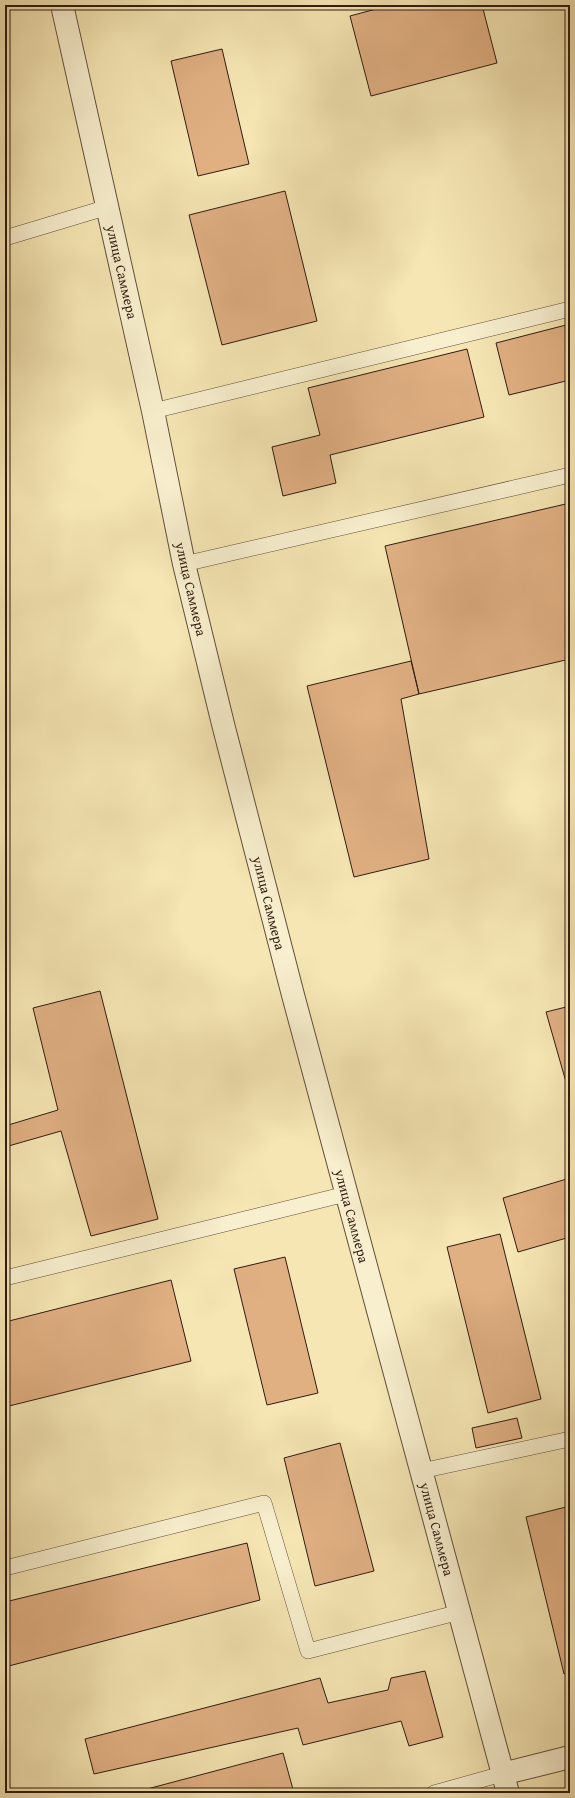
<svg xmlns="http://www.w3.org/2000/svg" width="575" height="1798" font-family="'Gentium Book Plus',serif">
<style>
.building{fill:#e0b083;stroke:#301b10}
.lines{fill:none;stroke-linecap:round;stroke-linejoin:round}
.service-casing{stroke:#614e39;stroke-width:16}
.tertiary-casing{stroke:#614e39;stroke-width:24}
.service{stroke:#f8efce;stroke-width:15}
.tertiary{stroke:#f8efce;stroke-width:22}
.labels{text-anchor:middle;stroke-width:3;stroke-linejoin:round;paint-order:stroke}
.street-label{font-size:14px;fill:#301b10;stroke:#f8efce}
</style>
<rect width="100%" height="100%" fill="#f5e6b3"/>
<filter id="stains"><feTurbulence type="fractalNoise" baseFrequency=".005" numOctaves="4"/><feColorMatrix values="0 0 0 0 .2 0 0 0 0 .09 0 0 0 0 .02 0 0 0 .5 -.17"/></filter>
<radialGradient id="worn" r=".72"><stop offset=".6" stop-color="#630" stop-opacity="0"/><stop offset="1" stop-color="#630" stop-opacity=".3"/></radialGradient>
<!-- building -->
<path class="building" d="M391,5H482L497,63L371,96L350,16Z
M222,49L249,164L198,176L171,61Z
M285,191L317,321L222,345L189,215Z
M570,324V380L509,395L496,343Z
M467,349L484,417L330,455L336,483L283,496L272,447L320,435L308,388Z
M570,503V659L419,694L385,546Z
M411,661L419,694L401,699L429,859L354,877L307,686Z
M100,991L158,1219L91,1236L61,1131L5,1147V1126L58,1110L33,1008Z
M570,1006V1096L546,1012Z
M570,1178V1237L518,1252L503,1198Z
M500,1234L541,1399L488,1413L447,1247Z
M285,1257L318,1393L267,1405L234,1269Z
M171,1280L191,1361L5,1407V1322Z
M517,1418L522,1438L476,1448L472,1428Z
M340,1443L374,1571L315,1586L284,1458Z
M570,1506V1672L564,1674L526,1517Z
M247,1543L260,1600L5,1667V1602Z
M425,1671L443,1737L409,1746L401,1721L303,1745L298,1728L94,1774L85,1739L320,1678L328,1703L388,1690L391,1678Z
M283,1753L294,1793H132Z"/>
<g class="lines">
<defs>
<path id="service" d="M5,238L108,207
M153,411L570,309
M184,564L570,475
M5,1278L346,1194
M421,1471L570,1439
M5,1568L264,1503L308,1651L460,1612
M434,1793L502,1774"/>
<path id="tertiary" d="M62,5L153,411L184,564L223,724L293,995L508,1793
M502,1774L570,1757"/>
</defs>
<!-- service casing -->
<use href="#service" class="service-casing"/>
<!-- tertiary casing -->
<use href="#tertiary" class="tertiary-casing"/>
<!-- service -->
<use href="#service" class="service"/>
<!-- tertiary -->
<use href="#tertiary" class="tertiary"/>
</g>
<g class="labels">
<!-- street labels -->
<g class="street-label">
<text transform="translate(122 272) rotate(77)" y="5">улица Саммера</text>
<text transform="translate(191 589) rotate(77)" y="5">улица Саммера</text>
<text transform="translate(269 903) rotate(76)" y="5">улица Саммера</text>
<text transform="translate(352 1216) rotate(75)" y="5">улица Саммера</text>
<text transform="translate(437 1529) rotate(75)" y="5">улица Саммера</text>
</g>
</g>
<!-- margin -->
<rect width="575" height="1798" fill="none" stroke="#f5e6b3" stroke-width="20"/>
<rect x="6" y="6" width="563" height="1786" fill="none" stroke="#301b10" stroke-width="2"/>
<rect x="10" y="10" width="555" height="1778" fill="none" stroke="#301b10"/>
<rect width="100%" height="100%" filter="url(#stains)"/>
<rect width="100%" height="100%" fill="url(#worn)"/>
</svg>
